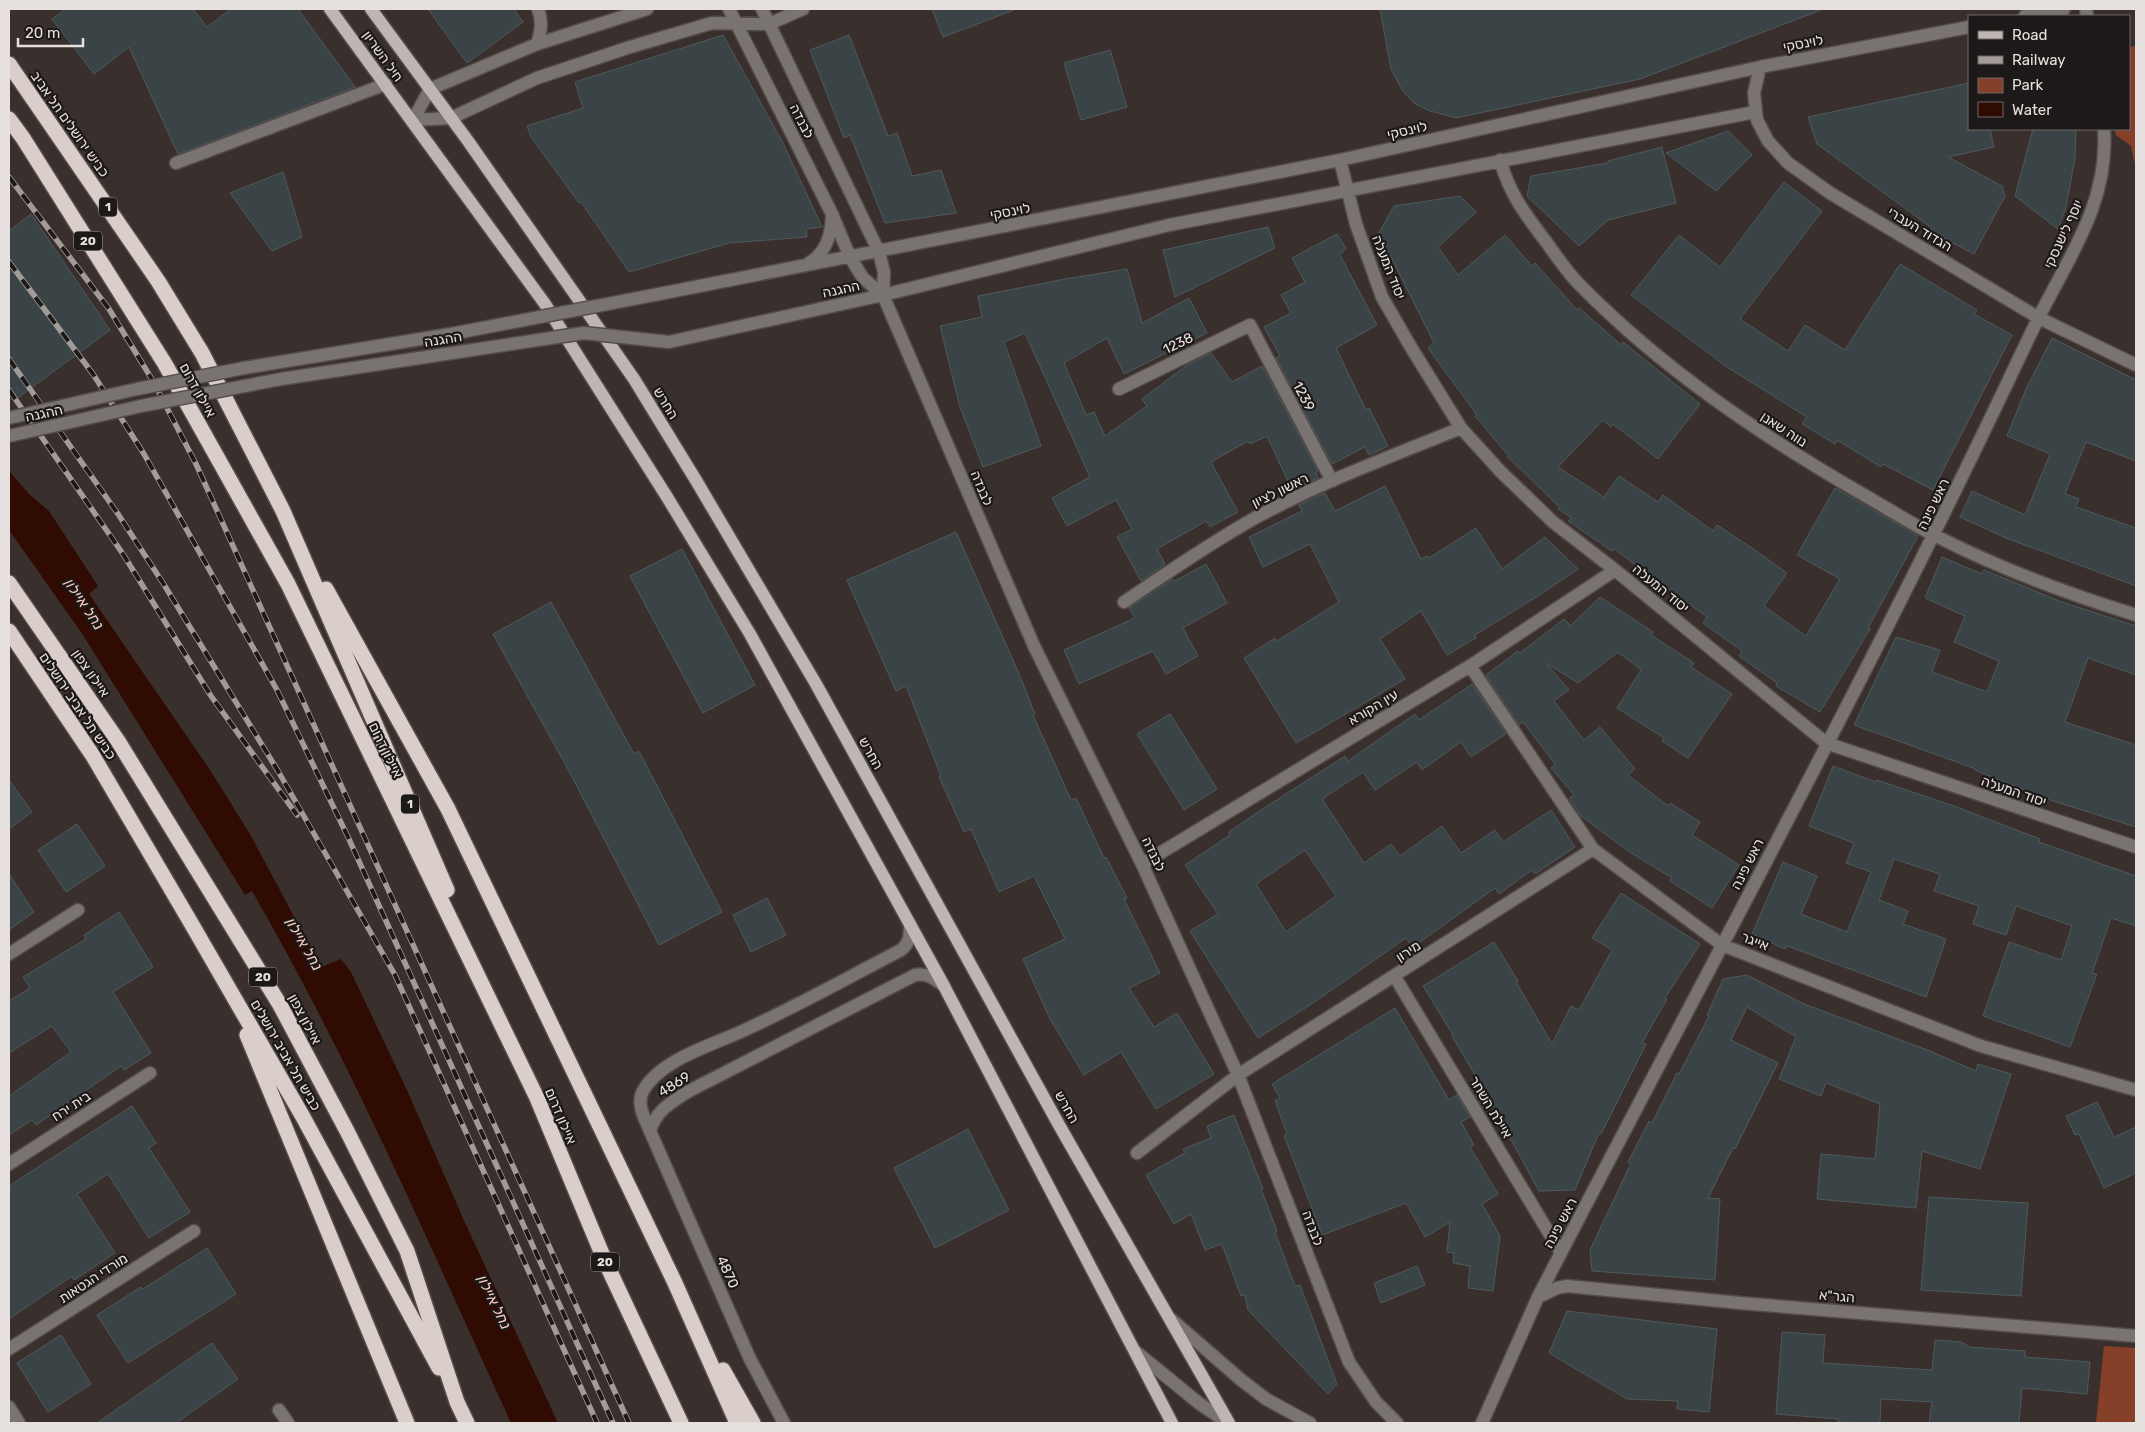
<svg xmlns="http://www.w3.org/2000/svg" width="2145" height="1432" font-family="Rubik,Heebo,sans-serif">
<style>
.green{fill:#86402a}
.water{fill:#300b02}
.building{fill:#3a4447;stroke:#4f595c;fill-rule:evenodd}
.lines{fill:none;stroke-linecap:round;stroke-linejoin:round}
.minor-casing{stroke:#554c49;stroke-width:15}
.major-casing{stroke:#554c49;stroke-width:15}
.highway-casing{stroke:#554c49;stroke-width:18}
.minor{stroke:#797472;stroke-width:12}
.major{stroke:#bfb5b2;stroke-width:12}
.highway{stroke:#dacecb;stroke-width:15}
.rail-casing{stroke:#a29b99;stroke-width:5.5}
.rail{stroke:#1d1918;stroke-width:4;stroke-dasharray:11;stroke-linecap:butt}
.minor-bridge-casing{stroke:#554c49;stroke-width:15;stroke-linecap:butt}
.minor-bridge{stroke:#797472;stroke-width:12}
.labels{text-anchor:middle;stroke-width:4.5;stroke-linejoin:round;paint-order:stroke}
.shield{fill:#1d1918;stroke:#aaa4a3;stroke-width:1}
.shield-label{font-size:12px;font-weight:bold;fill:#e6e0de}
.street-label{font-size:14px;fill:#e6e0de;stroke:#1d1918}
.water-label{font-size:15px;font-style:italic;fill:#f9ccbe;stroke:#1d1918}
</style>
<rect width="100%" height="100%" fill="#39302d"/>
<!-- green -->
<path class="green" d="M2136,46V170L2131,146L2116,135L2115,129H2129V47Z
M2104,1346L2136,1348V1423H2096Z"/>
<!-- water -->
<path class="water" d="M9,471L29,494L49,511L98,586L89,594L210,770L250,834L321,967L341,959L351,972L407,1090L466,1225L558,1423H511C429,1244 351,1062 252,891L245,895L83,635L9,530Z"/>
<!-- building -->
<path class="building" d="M66,9H193L207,27L231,9H298L355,87L178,154L129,47L94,74L52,19Z
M428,9H514L523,22L467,63Z
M932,9H1014V10L943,37Z
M1380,9H1821V10L1640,79L1456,118L1430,111L1414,103L1402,90L1391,69Z
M723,35L782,141L822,227L806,229L807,237L729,243L629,272L581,202L579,203L531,137L527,126L583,108L575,82Z
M849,35L888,136L897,133L912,176L941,170L956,213L885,223L850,135L844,138L810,50Z
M1110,50L1127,107L1081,120L1064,63Z
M1969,83V129H1990L1994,147L1948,157L2002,186L2005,196L1974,254L1930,231L1932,228L1817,144L1808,117Z
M2033,129H2076L2075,158L2066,207L2058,229L2015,196Z
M1728,131L1752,155L1716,191L1666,153Z
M1662,147L1676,203L1608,220L1579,246L1527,196L1531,176L1608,163V161Z
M283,172L302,237L272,251L230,193Z
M1784,182L1822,211L1740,319L1788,351L1805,325L1845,350L1900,264L1977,310L1974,314L2012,335L1933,490L1883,464L1881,467L1837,440L1835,444L1802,424L1807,417L1727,367L1631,295L1679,235L1720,267Z
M1460,196L1476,212L1438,247L1458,275L1505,235L1532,266L1535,263L1577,310L1579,308L1621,345L1623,342L1700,404L1658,459L1613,424L1611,427L1603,420L1558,467L1604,497L1619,476L1658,502L1663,495L1713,531L1717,525L1755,550L1787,573L1764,606L1806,636L1840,579L1797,555L1835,488L1918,536L1868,628L1870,629L1820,712L1776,686L1777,683L1739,656L1742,651L1703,623L1707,617L1614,549L1612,551L1568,521L1572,518L1558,509L1559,507L1507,456L1508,455L1475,416L1477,415L1428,348L1434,343L1379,233L1394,206Z
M31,214L110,330L16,399L9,388V231Z
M1268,227L1275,248L1175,297L1163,250Z
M1337,234L1346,248L1340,255L1377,325L1336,348L1366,410L1369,408L1388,446L1369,455L1365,447L1332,464L1276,358L1280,356L1264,327L1291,313L1281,295L1305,282L1292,258Z
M1127,269L1142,323L1189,298L1207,333L1124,374L1107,338L1064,363L1086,415L1094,412L1105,436L1147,406L1142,399L1187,365L1211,353L1232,382L1262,366L1318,471L1316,472L1318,478L1292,490L1267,436L1250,444L1248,441L1211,462L1238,512L1210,527L1206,521L1157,549L1165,564L1141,581L1117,537L1132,529L1116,500L1067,526L1052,498L1090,477L1025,333L1004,342L1041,446L983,467L960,407L940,326L982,317L978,296L1065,279Z
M2052,338L2136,380V461L2086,442L2065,494L2079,499L2076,507L2136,528V586L2006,538L1960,517L1972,491L2025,515L2050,454L2007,436L2026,389Z
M1385,486L1421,559L1427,556L1429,558L1476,528L1502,569L1545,537L1578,569L1538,596L1475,635L1476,638L1447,655L1421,611L1380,639L1405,679L1296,743L1244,658L1275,638L1277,641L1339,602L1310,544L1263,567L1249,537L1302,511L1299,505L1325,493L1335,511Z
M956,532L1017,669L1035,714L1033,715L1071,800L1076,798L1104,858L1106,857L1127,898L1124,899L1160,973L1129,988L1154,1027L1177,1013L1214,1074L1156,1109L1121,1052L1084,1075L1050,1019L1023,959L1065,939L1034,876L999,892L971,829L964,832L939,777L941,776L906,686L896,691L847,580Z
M682,549L755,685L703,713L630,576Z
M1942,557L1982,574L1984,570L2062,602L2136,626V675L2088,658L2065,722L2136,745V827L2047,799L1975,770L1976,769L1854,725L1896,637L1940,650L1932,672L1987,692L1999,661L1954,642L1965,616L1925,598Z
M1206,564L1227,603L1183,628L1198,656L1166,674L1153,651L1079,684L1064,650L1135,618L1129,608L1173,579L1175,581Z
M1600,597L1653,632L1651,635L1694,663L1691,667L1732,694L1688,758L1662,741L1664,738L1617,708L1641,670L1618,652L1578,683L1546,663L1569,690L1554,701L1584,740L1600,727L1635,769L1628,775L1668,806L1670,803L1700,822L1692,835L1739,865L1712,908L1670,881L1672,878L1628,851L1581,816L1569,798L1574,795L1551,768L1555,764L1523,722L1519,725L1486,675L1518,651L1520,653L1564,619L1570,625L1569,627Z
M551,602L634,754L639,751L722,912L659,945L569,771L493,634Z
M1472,684L1506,734L1471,757L1461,742L1422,770L1417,762L1375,790L1363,772L1322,799L1364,863L1391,844L1400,856L1442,826L1461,853L1495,830L1503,842L1551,810L1575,847L1535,874L1532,870L1499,894L1495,888L1413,947L1406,938L1313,1003L1258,1038L1190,931L1218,914L1185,865L1230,835L1229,832L1261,810L1345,756L1348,761L1415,714L1419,720ZM1305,850L1336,896L1286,932L1256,884Z
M1170,714L1217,789L1184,810L1137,734Z
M1833,766L1876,782L1877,780L1954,806L2040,839L2039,842L2136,876V926L2111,918L2092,973L2097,974L2070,1047L1983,1016L2009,942L2061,960L2072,926L2016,906L2006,935L1973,924L1979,906L1934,891L1940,874L1894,859L1879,900L1908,911L1903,924L1946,939L1926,997L1787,946L1785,949L1752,934L1783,862L1817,876L1801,914L1847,932L1871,872L1846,863L1854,843L1809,826Z
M9,780L32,812L9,829Z
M77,824L105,866L66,892L38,850Z
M9,874L34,912L9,930Z
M1621,893L1700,944L1665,998L1667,999L1642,1043L1646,1044L1601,1134L1599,1133L1575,1190L1539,1191L1492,1105L1484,1109L1471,1087L1479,1082L1452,1036L1453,1035L1423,986L1494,942L1518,981L1516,982L1552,1044L1571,1006L1579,1010L1612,950L1592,938Z
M767,898L786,935L751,952L733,915Z
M119,912L153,967L113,992L151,1053L124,1070L121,1066L36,1125L32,1120L9,1135V1096L71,1052L52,1026L9,1053V1001L30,988L23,977L86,939L84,935Z
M1747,975L1804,1004L1930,1051L1976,1071L1978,1064L2011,1074L1980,1169L1922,1151L1916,1208L1817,1199L1821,1154L1875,1159L1880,1104L1826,1083L1821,1096L1779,1079L1796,1037L1747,1007L1731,1040L1778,1063L1735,1149L1733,1148L1708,1198L1720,1199L1715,1280L1592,1271L1590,1250L1631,1163L1628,1162L1649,1121L1652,1123L1677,1073L1679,1074L1709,1016L1707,1015L1723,979Z
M1395,1008L1449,1100L1457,1095L1470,1117L1461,1122L1474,1145L1470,1147L1498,1194L1482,1204L1500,1236L1493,1291L1468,1288L1470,1266L1453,1263L1454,1253L1447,1252L1450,1222L1425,1237L1406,1203L1322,1235L1284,1135L1287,1134L1275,1101L1280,1098L1272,1084Z
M2097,1102L2114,1137L2136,1127V1173L2104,1188L2079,1134L2075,1135L2066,1116Z
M132,1106L156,1143L149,1148L190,1212L149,1238L108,1174L77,1194L115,1253L74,1280L72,1276L9,1319V1186Z
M1234,1115L1263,1189H1261L1277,1231L1275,1232L1295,1286L1300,1285L1337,1384L1328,1394L1248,1310L1245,1295L1241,1296L1222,1244L1205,1250L1191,1214L1174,1224L1146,1175L1185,1153L1183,1149L1211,1138L1207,1126Z
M968,1129L1009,1210L935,1248L894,1168Z
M1929,1197L2028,1203L2021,1296L1921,1290Z
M207,1248L236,1294L128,1363L97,1315L141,1287L143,1289Z
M1417,1266L1425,1285L1381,1303L1374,1283Z
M1567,1311L1717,1329L1709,1412L1677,1409L1678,1401L1627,1399L1549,1353Z
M1782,1332L1825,1335L1823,1363L1932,1370L1935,1340L1961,1342L1970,1347L2025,1351V1357L2090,1362L2087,1394L2022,1388L2019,1423H1929L1932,1402L1881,1399L1880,1423L1838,1422V1419L1776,1414Z
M61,1335L91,1384L48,1412L17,1363Z
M212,1343L238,1379L176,1423H97Z"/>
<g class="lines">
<defs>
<path id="minor" d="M729,9L832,214L850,257L863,278L883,295L1034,646L1142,864L1238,1075L1349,1362L1376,1402L1397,1423
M762,9L879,252L884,272L883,295
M2086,9L2087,16
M2025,16L2064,9
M537,44C541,31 543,22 538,9
M1760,67L1754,93L1757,120L1768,141L1788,163L1830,193L2039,318L2136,365
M413,120L451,118L537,78L630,47L712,23L769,24L803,9
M413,120L430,89L537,44L647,9
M1340,160L1356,224L1382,297L1412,349L1461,428L1501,472L1553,522L1615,570L1826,743L2136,847
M1500,160C1510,195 1525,214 1547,243C1557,257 1567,272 1579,284C1662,369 1762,436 1864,495C1887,508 1910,523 1934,535C1998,568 2068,594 2136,615
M176,163L386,84
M809,263C826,253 831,236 832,217
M659,294L1340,160L1760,67L1969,27
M669,342L883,295L1169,225L1755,112
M1119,389L1250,325L1332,481
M1124,602C1167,573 1210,543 1255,518C1321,482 1392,456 1461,428
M1470,666L1593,849L1722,945L1981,1046L2136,1090
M1142,864L1470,666L1615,570
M9,954L78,910
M1395,977L1561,1253
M650,1131C656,1110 672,1102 689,1091L915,975C927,973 934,978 944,986
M1137,1153L1238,1075L1593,849
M9,1164L150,1073
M1538,1297L1557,1288L1567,1286L1740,1303L2136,1336
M1171,1319L1240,1379L1266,1399L1310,1423
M9,1349L194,1231
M1135,1351L1200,1404L1228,1423
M9,1407L19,1423
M279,1410L288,1423
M784,1423L750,1359L650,1131C645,1119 636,1104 643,1091C661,1058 717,1044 749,1028C801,1004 851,976 901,950C910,943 910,935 910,924
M1482,1423L1538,1297C1693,997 1856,700 2002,394C2014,369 2026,343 2039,317C2070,255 2109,202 2104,129"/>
<path id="major" d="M330,9L545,304L667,497L750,634L944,986L1172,1423
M371,9L468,141L634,379L697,482L816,684L1059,1125L1229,1423"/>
<path id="highway" d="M9,64L158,281L202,353L283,511L447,890
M9,119L23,138L165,364L288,584L537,1098L605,1261L681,1423
M9,583L118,741L280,1005L347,1131L407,1251L457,1402L467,1423
M326,589L448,809L675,1283L737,1423
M9,631L93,756L191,923L303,1117L439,1368
M247,1035L407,1423
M723,1370L753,1423"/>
</defs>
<!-- minor casing -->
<use href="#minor" class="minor-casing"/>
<!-- major casing -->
<use href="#major" class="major-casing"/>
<!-- highway casing -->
<use href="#highway" class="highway-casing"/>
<!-- minor -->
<use href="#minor" class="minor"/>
<!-- major -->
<use href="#major" class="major"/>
<!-- highway -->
<use href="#highway" class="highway"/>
<defs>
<path id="rail" d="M9,177L109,309L153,381L196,464L629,1423
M9,262L93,374L144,454L277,690L348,837L613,1423
M9,359L118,514L163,583L278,771L395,975L597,1423
M9,390L123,554L211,696L297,815"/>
</defs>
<!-- rail casing -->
<use href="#rail" class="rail-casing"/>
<!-- rail -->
<use href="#rail" class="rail"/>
<defs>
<path id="minor-bridge" d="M9,418L137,389L244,368L451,334L659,294
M9,436L141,406L281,379L584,333L669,342"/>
</defs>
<!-- minor-bridge casing -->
<use href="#minor-bridge" class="minor-bridge-casing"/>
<!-- minor-bridge -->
<use href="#minor-bridge" class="minor-bridge"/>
</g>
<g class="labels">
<!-- shield labels -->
<g class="shield">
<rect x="99" y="197.5" width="18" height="19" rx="4"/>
<rect x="74" y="231.5" width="28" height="19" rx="4"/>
<rect x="401" y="794.5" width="18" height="19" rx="4"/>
<rect x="249" y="967.5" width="28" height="19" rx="4"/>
<rect x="591" y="1252.5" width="28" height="19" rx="4"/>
</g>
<g class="shield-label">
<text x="108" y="211">1</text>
<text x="88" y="245">20</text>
<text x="410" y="808">1</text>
<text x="263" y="981">20</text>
<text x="605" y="1266">20</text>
</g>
<!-- street labels -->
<g class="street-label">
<text transform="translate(1803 43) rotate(-11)" y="5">לוינסקי</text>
<text transform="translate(383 56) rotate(54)" y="5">חיל השריון</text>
<text transform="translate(802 121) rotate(63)" y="5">לבנדה</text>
<text transform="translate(70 124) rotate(55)" y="5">כביש ירושלים תל אביב</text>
<text transform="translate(1407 130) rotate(-13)" y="5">לוינסקי</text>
<text transform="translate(1010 211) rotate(-11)" y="5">לוינסקי</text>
<text transform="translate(1920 229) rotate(31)" y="5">הגדוד העברי</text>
<text transform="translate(2063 234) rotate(-65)" y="5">יוסף לישנסקי</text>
<text transform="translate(1389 267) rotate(68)" y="5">יסוד המעלה</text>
<text transform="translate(841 289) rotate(-12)" y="5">ההגנה</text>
<text transform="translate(443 339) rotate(-9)" y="5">ההגנה</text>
<text transform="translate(1178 343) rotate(-26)" y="5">1238</text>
<text transform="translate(198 390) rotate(61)" y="5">איילון דרום</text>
<text transform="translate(1304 396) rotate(62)" y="5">1239</text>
<text transform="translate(666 403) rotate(59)" y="5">החרש</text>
<text transform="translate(44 413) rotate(-12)" y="5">ההגנה</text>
<text transform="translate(1784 429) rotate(33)" y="5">נווה שאנן</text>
<text transform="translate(982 488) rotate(67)" y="5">לבנדה</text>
<text transform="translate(1280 490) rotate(-26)" y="5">ראשון לציון</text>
<text transform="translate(1933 504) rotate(-64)" y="5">ראש פינה</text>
<text transform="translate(1661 588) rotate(39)" y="5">יסוד המעלה</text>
<text transform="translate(91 673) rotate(55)" y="5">איילון צפון</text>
<text transform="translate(78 706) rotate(56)" y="5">כביש תל אביב ירושלים</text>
<text transform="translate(1373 707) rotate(-31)" y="5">עין הקורא</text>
<text transform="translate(386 750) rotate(64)" y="5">איילון דרום</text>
<text transform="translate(871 753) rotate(61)" y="5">החרש</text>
<text transform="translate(2014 791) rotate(19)" y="5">יסוד המעלה</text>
<text transform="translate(1154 854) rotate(64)" y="5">לבנדה</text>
<text transform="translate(1747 864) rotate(-63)" y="5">ראש פינה</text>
<text transform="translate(1755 941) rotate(21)" y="5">אייגר</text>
<text transform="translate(1408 951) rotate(-33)" y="5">מירון</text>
<text transform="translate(305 1019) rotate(62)" y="5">איילון צפון</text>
<text transform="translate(286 1055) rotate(60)" y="5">כביש תל אביב ירושלים</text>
<text transform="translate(674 1084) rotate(-32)" y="5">4869</text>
<text transform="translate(71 1106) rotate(-33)" y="5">בית ירח</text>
<text transform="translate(1067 1107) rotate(61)" y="5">החרש</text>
<text transform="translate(1491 1107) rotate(59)" y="5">איילת השחר</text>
<text transform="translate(561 1116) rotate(67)" y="5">איילון דרום</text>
<text transform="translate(1560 1223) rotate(-62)" y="5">ראש פינה</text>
<text transform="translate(1313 1228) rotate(69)" y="5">לבנדה</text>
<text transform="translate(728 1272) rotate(66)" y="5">4870</text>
<text transform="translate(93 1278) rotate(-33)" y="5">מורדי הגטאות</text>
<text transform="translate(1837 1296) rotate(5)" y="5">הגר"א</text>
</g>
<!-- water labels -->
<g class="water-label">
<text transform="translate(84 604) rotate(56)" y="5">נחל איילון</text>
<text transform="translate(304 944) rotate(60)" y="5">נחל איילון</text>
<text transform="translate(494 1302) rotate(64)" y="5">נחל איילון</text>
</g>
</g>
<!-- border -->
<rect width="2145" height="1432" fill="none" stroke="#e6e0de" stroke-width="20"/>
<!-- legend -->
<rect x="1968" y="15" width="162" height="115" fill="#1d1918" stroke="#6d6967"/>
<rect x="1978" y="31" width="25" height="8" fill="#bfb5b2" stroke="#6d6967"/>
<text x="2012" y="40" font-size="15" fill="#e6e0de">Road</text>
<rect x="1978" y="56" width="25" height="8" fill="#a29b99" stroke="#6d6967"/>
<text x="2012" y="65" font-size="15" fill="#e6e0de">Railway</text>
<rect x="1978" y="78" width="25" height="15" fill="#86402a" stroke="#6d6967"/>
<text x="2012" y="90" font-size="15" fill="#e6e0de">Park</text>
<rect x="1978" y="102" width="25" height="15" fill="#300b02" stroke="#6d6967"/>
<text x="2012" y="115" font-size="15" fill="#e6e0de">Water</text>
<!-- scale -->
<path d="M18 38v8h65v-8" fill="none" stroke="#e6e0de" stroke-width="2.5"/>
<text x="25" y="38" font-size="15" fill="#e6e0de" stroke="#1d1918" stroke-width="4" paint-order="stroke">20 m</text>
</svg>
